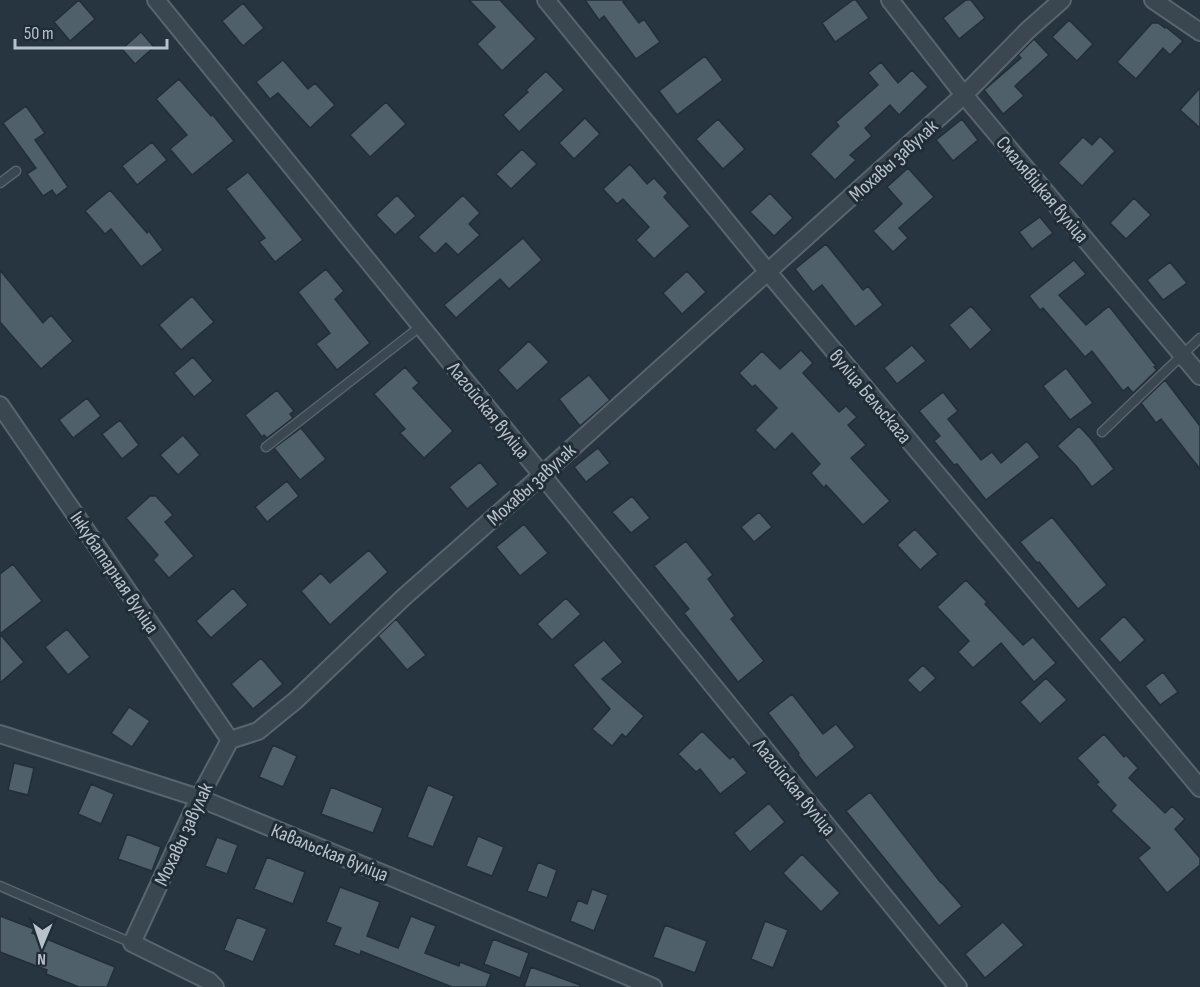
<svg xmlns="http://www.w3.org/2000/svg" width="1200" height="987" font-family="'Sofia Sans Condensed',sans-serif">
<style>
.building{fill:#50606b;stroke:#222e38;stroke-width:1.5}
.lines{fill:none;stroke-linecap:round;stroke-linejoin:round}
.service-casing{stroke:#59656d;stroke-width:11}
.minor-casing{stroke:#59656d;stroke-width:20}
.service{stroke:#3b4750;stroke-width:8}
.minor{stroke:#3b4750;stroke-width:16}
.labels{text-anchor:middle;stroke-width:6;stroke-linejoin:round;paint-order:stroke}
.street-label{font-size:20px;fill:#b8c2ca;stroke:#202c36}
</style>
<rect width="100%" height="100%" fill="#273540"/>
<!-- building -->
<path class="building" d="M79,0L95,19L70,41L54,22Z
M469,0H500L536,39L502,71L477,44L495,27Z
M585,0H626L623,2L639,23L644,19L660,42L636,59L604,16L599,20Z
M853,0H856L869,18L835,42L822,23Z
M966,0H971L985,18L959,39L943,18Z
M243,3L264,28L243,46L222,21Z
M1069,20L1093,44L1077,61L1052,37Z
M1152,23H1158L1165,28L1166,27L1183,41L1170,55L1163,48L1136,79L1117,62Z
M141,32L154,47L135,64L122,49Z
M1034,39L1049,55L1015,86L1024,96L1003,114L984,90L1021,58L1018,55Z
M705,56L723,80L677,115L659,91Z
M283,60L308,89L315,83L335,105L310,128L278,93L270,99L256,82Z
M881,62L898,83L912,70L928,87L899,115L890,105L865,128L872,136L850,155L856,160L835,180L810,154L839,126L836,122L878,85L868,73Z
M546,71L564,90L519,132L503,115L528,92L526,90Z
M179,79L211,116L212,114L234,141L192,175L170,149L187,135L156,99Z
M1200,88V128L1180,110Z
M386,102L406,124L370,157L350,135Z
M26,106L45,133L35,140L68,187L56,196L52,190L43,196L27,174L36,168L3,123Z
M585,118L600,134L574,159L559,143Z
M718,119L745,149L723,169L696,139Z
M962,119L978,140L953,161L936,140Z
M1100,136L1115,151L1082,186L1058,163L1083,137L1092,145Z
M152,142L167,160L137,185L122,166Z
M522,149L537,164L511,189L496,174Z
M630,164L647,184L654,178L668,193L664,197L690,226L654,259L636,240L649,227L623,199L617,204L603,189Z
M908,168L934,197L899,228L908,238L893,252L873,231L902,204L887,187Z
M248,172L303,240L275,262L259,242L265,238L226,189Z
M110,190L147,233L149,231L163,250L141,267L111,229L105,234L85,211Z
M770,193L793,218L774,236L750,212Z
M397,195L416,216L395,235L376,215Z
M463,195L480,213L469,224L480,235L458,255L446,243L435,254L418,237Z
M1134,198L1151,215L1126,239L1110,223Z
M1040,217L1053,233L1032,249L1019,232Z
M523,238L542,260L509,289L500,279L456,318L444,305Z
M826,244L863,290L868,286L883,305L855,327L822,285L813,292L795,269Z
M1074,260L1086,274L1059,295L1086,325L1109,306L1156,366L1154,367L1157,370L1133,393L1128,387L1123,391L1092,351L1085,357L1043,308L1040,310L1029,296Z
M1170,262L1187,283L1163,300L1147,280Z
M326,269L344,291L335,299L370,343L337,370L316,344L330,333L298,292Z
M0,270L43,323L51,315L73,341L41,369L0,322Z
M687,271L706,292L682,314L663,293Z
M192,296L214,322L181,350L159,325Z
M971,306L992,330L970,350L949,325Z
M529,341L549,362L517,391L498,370Z
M912,345L926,361L897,384L884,368Z
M801,350L813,363L803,373L839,412L846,406L857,417L848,425L866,445L851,458L890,501L863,525L826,485L824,488L811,473L820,464L792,433L775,450L755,430L777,408L755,385L752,387L739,373L762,351L780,369Z
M193,357L213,381L194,397L174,373Z
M405,367L419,383L413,388L453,431L424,458L400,433L405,429L374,394Z
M1066,368L1093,403L1070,420L1043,386Z
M589,375L610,400L580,426L559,399Z
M1165,380L1200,426V469L1161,419L1156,423L1141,403Z
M277,390L294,411L290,414L293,418L267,438L264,435L262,437L245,415Z
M943,392L958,411L948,419L981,460L992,452L1001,463L1027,441L1040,457L986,500L957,464L954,465L934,441L940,436L919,411Z
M87,398L101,416L73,438L59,420Z
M120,420L139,445L122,459L102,434Z
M1079,426L1091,439L1114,469L1092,487L1077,467L1057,446Z
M301,428L326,459L300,480L274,448Z
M183,435L200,455L178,475L160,455Z
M598,448L610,463L586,482L574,467Z
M480,462L498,484L467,509L449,487Z
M287,481L299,496L267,522L255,507Z
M150,496H156L173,515L165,522L194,556L169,578L153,560L158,555L126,518Z
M632,496L650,518L631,533L612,512Z
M759,512L772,527L754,542L741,527Z
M1052,517L1107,585L1078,609L1039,562L1037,563L1020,542Z
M524,524L548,553L520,576L496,547Z
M915,529L938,554L920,570L897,545Z
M686,541L713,575L708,579L735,616L731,619L764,661L738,682L684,613L689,609L654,566Z
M369,550L388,572L330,625L301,591L321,573L330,583Z
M13,564L42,601L0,634V574Z
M966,580L987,602L985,604L1023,645L1033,637L1056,663L1034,682L1001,643L973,668L958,652L969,641L937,607Z
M233,588L248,605L211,638L196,621Z
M566,598L581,614L552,640L537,624Z
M1124,616L1145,640L1120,663L1099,639Z
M396,619L426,655L407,670L378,636Z
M67,629L90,657L68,675L45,647Z
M0,634L24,662L0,683Z
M604,640L623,662L602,679L644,716L626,737L622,734L612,746L592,729L610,709L573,665Z
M261,658L283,684L253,709L231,684Z
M923,665L936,678L920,693L907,680Z
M1163,672L1178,692L1160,705L1145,686Z
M1046,678L1067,700L1040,724L1020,702Z
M792,694L823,734L836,724L855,747L816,778L798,755L799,753L768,713Z
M129,707L150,721L132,747L111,733Z
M702,731L730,759L733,756L747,773L720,794L700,769L696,772L678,754Z
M1104,734L1124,757L1126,755L1138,768L1129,778L1165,813L1172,806L1185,819L1175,829L1200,858V865L1167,893L1138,858L1150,848L1111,811L1116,805L1096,784L1099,782L1077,758Z
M273,745L297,756L283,787L259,777Z
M14,763L34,768L28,795L8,790Z
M91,784L114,794L101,824L78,814Z
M428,785L454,796L433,847L407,837Z
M331,787L383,808L373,833L321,814Z
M870,792L941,883H942L962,906L939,926L846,811Z
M769,803L785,822L750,852L734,833Z
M127,834L161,847L152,871L118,859Z
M478,836L504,847L492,876L466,866Z
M217,837L238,845L227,874L205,866Z
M802,854L840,893L821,912L783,873Z
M267,857L305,872L293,904L254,889Z
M538,862L557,870L547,898L527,891Z
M340,887L380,902L367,936L398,948L411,916L436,926L425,953L459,966L460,962L491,974L486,987H452L361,951L360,955L334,945L341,928L326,922Z
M592,889L608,895L594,931L570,921L578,900L587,904Z
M0,916L34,929L32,933L115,967L107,987H79L46,974L47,970L0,952Z
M237,917L267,929L253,962L224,950Z
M765,921L788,930L773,968L751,959Z
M1003,922L1024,945L985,978L965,954Z
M665,925L707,941L695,973L653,957Z
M493,939L529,953L520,978L484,964Z
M531,967L580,985V987H524Z"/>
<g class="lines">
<defs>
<path id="service" d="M0,183L16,171
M1102,432L1200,338
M266,447L421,326
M0,886L132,943"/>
<path id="minor" d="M156,0L958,987
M546,0L768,272L1200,788
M890,0L964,95L1200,376
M1153,0L1200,32
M0,405L230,740
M0,734L199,798L425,891L653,987
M215,987L209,981L132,943L199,798L230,740L258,731L296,700L404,597L542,475L964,95L1028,30L1062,0"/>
</defs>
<!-- service casing -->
<use href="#service" class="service-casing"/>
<!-- minor casing -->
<use href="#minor" class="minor-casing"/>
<!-- service -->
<use href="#service" class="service"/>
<!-- minor -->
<use href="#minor" class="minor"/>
</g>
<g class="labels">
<!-- street labels -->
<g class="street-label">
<text transform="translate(893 160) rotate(-42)" y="7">Мохавы завулак</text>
<text transform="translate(1043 189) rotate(50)" y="7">Смалявіцкая вуліца</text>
<text transform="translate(871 396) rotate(50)" y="7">вуліца Бельскага</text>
<text transform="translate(489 410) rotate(51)" y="7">Лагойская вуліца</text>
<text transform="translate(531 484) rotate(-42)" y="7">Мохавы завулак</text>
<text transform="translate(115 572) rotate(56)" y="7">Інкубатарная вуліца</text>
<text transform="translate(795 787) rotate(51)" y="7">Лагойская вуліца</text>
<text transform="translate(183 834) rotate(-65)" y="7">Мохавы завулак</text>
<text transform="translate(330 852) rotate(22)" y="7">Кавальская вуліца</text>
</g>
</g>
<!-- north arrow -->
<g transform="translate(42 945) rotate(182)" stroke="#202c36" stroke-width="4.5" paint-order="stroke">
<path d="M0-4.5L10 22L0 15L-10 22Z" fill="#b8c2ca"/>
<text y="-9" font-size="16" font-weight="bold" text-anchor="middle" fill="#b8c2ca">N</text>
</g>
<!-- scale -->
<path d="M15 39v9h152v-9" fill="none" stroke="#b8c2ca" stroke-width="3"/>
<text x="24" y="39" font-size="18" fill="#b8c2ca" stroke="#202c36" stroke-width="4.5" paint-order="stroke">50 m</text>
</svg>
